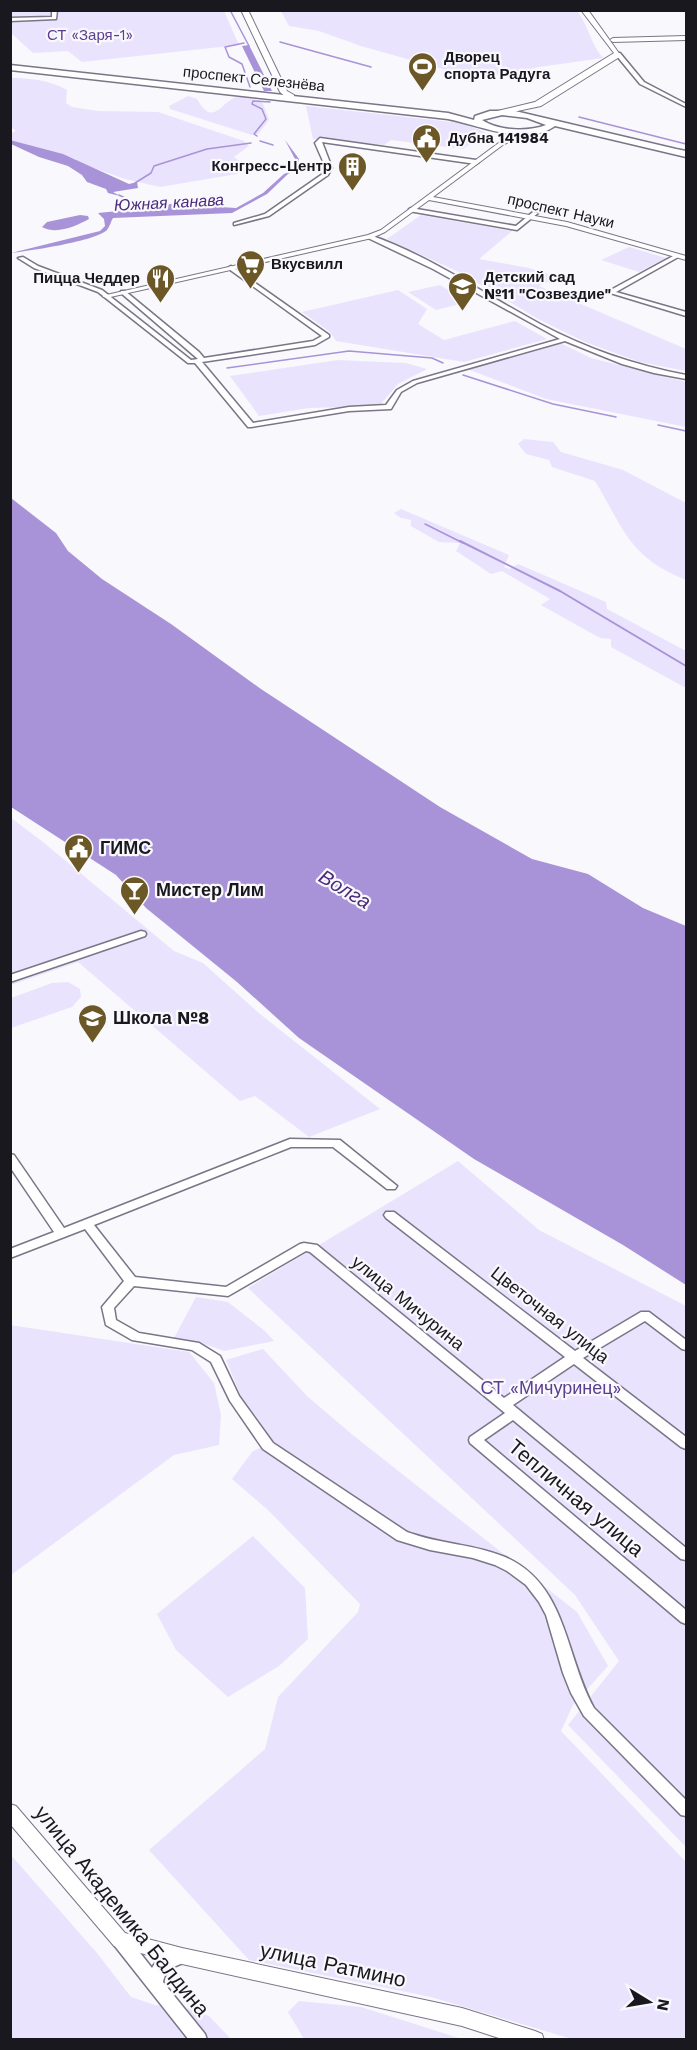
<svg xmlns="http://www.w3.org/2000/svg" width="697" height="2050" font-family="'Work Sans',sans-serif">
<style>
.green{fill:#eae3fd}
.water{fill:#a893d8}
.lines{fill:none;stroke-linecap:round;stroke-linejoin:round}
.stream-far1{stroke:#a893d8;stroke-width:1.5}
.stream{stroke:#a893d8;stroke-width:2}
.minor-casing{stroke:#7a7587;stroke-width:3}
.tertiary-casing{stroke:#7a7587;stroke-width:2}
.secondary-casing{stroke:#7a7587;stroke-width:2}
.primary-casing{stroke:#7a7587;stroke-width:3}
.minor{fill:#fff;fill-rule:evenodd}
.tertiary{fill:#fff;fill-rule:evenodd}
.secondary{fill:#fff;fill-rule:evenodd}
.primary{fill:#fff;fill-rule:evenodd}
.labels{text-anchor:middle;stroke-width:4.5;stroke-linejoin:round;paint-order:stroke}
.far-park-label{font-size:15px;fill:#5c3e91;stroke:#f9f8fc}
.far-poi-label{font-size:15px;font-weight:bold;fill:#1a181f;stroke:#f9f8fc;text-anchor:start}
.far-street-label{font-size:15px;fill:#1a181f;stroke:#f9f8fc}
.far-water-label{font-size:16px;font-style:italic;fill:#4b2b7c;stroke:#f9f8fc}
.poi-label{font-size:18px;font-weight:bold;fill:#1a181f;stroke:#f9f8fc;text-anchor:start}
.street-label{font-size:18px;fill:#1a181f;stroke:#f9f8fc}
.park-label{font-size:18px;fill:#5c3e91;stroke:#f9f8fc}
.water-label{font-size:20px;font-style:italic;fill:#4b2b7c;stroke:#f9f8fc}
.near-street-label{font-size:21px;fill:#1a181f;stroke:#f9f8fc}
</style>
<rect width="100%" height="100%" fill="#f9f8fc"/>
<!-- green -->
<path class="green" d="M10,11H224L239,45L82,62L68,51L33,53L11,33Z
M281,11H577C589,26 590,43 603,58L539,67L508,74L477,76L460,74L361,46L319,31L289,26Z
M11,78C29,78 50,80 67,90L66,103L72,107L98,111L158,112L244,141L249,146L234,157L248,167L237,174L160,187L125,179L77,162L76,159L11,140V133L16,131L11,127Z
M188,96L197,99C213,127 220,104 234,98C242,95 254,100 262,101L269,120L258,134L252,135L170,109L169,106Z
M306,106L461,123L485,132L490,140L479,138L463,149L391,140L384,145L313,139Z
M421,215L512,231L479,259L529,268L558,277L539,286L686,349V371L640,362L585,342L538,319L463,274L387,239Z
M629,247L666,258L639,272L601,260Z
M440,285L468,302L436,310L408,292Z
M398,290L427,309L418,324L444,340L515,321L547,339L464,362L336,341L330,332L302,312Z
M560,343L591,358L686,382V427L546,399L467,369Z
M338,360L406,363L427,369L398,384L379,406L309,408L259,416L230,376Z
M524,439L553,442L561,452L623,470L686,503V580C629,557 625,531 595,481L552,467L549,460L526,454L518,444Z
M401,509L509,555L504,567L509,569L518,564L606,602L607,609L686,651V688L611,647V639L600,638L541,605L550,599L502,571L491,574L456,551L460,543L439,542L411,526V520L401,518L394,513Z
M11,818L43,842L174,951L203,963L260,1014L380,1109L309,1137L255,1096L240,1101L78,962L11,985Z
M68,982L80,989L81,997L72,1007L11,1028V998L52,983Z
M458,1161L539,1230L686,1306V1847L568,1725L619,1661L575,1595L248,1288Z
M196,1297L228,1302L265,1331L274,1341L224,1351L196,1341L174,1338Z
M10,1325L189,1352L214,1383L221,1415L219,1445L174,1455L11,1575Z
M263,1349L308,1397L354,1436L577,1612L608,1666L573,1705L561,1731L686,1862V2039H572L431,1997L249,1960L149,1850L265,1749L278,1697L358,1612L360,1604L268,1510L232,1479L252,1452L272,1441L241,1396L226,1360Z
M253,1536L305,1588L308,1639L279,1666L228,1697L176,1650L157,1614Z
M10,1854L97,1953L131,1997L155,2005L192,2009L209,2016L231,2039H11Z
M299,2001L361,2007L462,2039H304L288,2012Z"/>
<!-- water -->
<path class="water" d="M249,45L272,91H264L242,46Z
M10,140L63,154L129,184L137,182L138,188L113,192L120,196L108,193L106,189L87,182L82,175L68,166L39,157L11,144Z
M285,140L299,159L298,170L288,174L267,194L232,213L113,218C111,221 110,226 107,230C96,241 29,251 11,253L100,231L105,226L104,219L98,213L148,208L135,204L158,208L170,204L236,208L263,193L284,174L294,170L295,159Z
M80,215L88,216L89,219C76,226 57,235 42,227L47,222Z
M11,498L56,533L68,551L102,579L171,624L261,689L440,807L532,859L588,874L643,908L686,926V1285L623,1245L474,1159L299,1038L237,982L146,908L116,875L11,807Z"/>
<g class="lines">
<!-- stream-far1 -->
<path class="stream-far1" d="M230,10L249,46
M280,42L371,67
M244,43L225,47L229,57L242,64L250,87
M579,117L686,144
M257,136L254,134L266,119L262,109L252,104L253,101L270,102
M260,141L273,145
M135,183L151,173L154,166L207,149L251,143
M119,195L137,204
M227,368L349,351L432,358L443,363
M463,375L553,404L616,417
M658,425L686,431
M425,524L463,543"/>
<!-- stream -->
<path class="stream" d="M460,541L560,591L686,666"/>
<defs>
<path id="minor" d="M52,10H57L56,19L10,21V18L52,17Z
M616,53H620L644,82L686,104V107L640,84L616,55Z
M320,138L476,160L479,162L476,164L322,142L332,168L328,175L269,216L234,225V223L265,214L324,173L326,168L315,143Z
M411,208L516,226L533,212L538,213L517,230L409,211V209Z
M370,235C430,256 484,294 540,324C587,349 634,365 686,375V379L654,373L622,364L565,341L417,383L401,392L391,409L349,411L251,427H248L195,363H188L98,292L34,268L18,258L23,257L38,266L102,290L191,360L198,359L121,293V291H125L199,352L204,358L313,341L322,336L229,269V267L231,266L329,335V337L315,345L202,362L253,423L349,407L386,405L397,390L413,381L560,339L433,269L368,238V236Z
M675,255L680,256L616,292L686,312V316L607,292Z
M141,931L145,932L146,934L145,936L10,982V975Z
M290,1139L340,1140L397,1186L395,1189H387L333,1147H291L94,1225L135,1277L226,1287L300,1244L304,1243L317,1245L504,1398L565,1357L386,1218L384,1215L386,1212H394L575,1351L641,1312H649L686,1340V1350L682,1349L645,1321L583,1358L686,1437V1449L681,1447L574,1364L513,1405L686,1548V1560L681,1559L513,1420L484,1440L686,1610V1624L681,1622L470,1443L469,1440L470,1437L505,1413L310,1252L306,1251L228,1296L134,1286L114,1308L116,1320L139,1333L199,1343L220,1356L239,1396L273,1443L407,1532C439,1544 474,1544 505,1557C567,1584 565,1656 594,1708L686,1800V1816L681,1815L584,1716L571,1693L563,1673L546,1615L539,1602L526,1585L507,1571L495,1565L473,1558L430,1550L397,1540L263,1449L230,1401L211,1362L192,1350L132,1340L106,1325L102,1307L124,1281L85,1229L10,1258V1249L54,1232L10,1167V1154L14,1155L64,1228Z
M120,1933L126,1935L152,1968C158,1956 170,1953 182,1949L188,1951L190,1956L188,1961C176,1966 166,1968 163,1982L205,2034L207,2040H189L114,1945L112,1940L114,1935Z"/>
<path id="tertiary" d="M686,36V40L613,42L610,40L613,38Z
M534,129L537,131L536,132L504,144L433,197L567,222L686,256V260L566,226L429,200L385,232L372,238L106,298L102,296L368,235L381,230L500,142Z
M10,1804L16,1806L125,1933L182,1948L462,2008L535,2031L542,2034L544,2040H505L462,2026L182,1964L114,1946L10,1824Z"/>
<path id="secondary" d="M241,10H248L287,91L294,95V99H288L280,92Z
M581,10H588L621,56L541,106L493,116V112L535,102L614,53Z"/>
<path id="primary" d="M10,65L448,113L474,120L475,116L490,111H515L676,149L686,151V157L555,126C525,147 479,125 448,119L10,70ZM502,115L527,118L546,125C528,132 499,131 482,120Z"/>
</defs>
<!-- minor casing -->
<use href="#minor" class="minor-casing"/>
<!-- tertiary casing -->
<use href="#tertiary" class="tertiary-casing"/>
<!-- secondary casing -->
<use href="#secondary" class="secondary-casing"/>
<!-- primary casing -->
<use href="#primary" class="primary-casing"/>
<!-- minor -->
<use href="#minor" class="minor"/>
<!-- tertiary -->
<use href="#tertiary" class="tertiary"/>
<!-- secondary -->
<use href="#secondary" class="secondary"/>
<!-- primary -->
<use href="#primary" class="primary"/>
</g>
<!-- icons -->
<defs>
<symbol id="stadium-pin" viewBox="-11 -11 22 30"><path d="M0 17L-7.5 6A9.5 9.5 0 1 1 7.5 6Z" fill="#6c5827" stroke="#f9f8fc"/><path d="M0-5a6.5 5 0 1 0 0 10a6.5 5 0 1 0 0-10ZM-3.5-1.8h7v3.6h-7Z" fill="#fff"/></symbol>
<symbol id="civic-pin" viewBox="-11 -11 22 30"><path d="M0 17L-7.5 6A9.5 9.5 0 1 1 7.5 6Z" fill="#6c5827" stroke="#f9f8fc"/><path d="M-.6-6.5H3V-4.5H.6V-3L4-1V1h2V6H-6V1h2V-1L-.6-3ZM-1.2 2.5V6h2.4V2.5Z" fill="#fff"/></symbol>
<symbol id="building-pin" viewBox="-11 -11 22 30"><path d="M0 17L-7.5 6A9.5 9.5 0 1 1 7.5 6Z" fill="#6c5827" stroke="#f9f8fc"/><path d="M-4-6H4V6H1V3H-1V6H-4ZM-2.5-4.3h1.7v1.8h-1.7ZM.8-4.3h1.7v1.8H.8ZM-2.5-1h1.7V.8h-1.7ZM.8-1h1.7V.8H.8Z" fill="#fff"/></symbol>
<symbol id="supermarket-pin" viewBox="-11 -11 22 30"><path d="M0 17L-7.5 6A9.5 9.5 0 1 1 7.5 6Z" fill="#6c5827" stroke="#f9f8fc"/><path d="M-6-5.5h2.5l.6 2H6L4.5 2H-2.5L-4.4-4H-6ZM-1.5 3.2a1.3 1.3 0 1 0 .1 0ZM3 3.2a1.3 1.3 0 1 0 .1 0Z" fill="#fff"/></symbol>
<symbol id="restaurant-pin" viewBox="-11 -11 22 30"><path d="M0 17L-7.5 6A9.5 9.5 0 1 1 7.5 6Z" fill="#6c5827" stroke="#f9f8fc"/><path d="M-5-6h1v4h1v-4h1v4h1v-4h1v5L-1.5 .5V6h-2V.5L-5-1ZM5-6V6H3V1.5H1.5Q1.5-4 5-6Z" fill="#fff"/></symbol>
<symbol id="school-pin" viewBox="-11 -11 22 30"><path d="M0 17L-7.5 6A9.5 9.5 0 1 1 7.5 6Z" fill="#6c5827" stroke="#f9f8fc"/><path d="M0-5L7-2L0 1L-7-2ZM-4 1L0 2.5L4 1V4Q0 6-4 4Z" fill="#fff"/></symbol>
<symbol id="bar-pin" viewBox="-11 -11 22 30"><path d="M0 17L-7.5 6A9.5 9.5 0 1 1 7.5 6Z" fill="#6c5827" stroke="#f9f8fc"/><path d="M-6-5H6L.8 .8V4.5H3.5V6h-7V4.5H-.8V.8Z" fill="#fff"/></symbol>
</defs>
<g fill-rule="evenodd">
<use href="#stadium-pin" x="406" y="50" width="33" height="45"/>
<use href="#civic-pin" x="410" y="122" width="33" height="45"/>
<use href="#building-pin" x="336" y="150" width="33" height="45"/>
<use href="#supermarket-pin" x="234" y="248" width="33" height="45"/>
<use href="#restaurant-pin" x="144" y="262" width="33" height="45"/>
<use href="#school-pin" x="446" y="270" width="33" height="45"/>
<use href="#civic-pin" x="62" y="832" width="33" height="45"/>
<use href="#bar-pin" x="118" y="874" width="33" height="45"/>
<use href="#school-pin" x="76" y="1002" width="33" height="45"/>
</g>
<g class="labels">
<!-- far-park labels -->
<g class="far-park-label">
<text x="90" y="40">СТ «Заря-1»</text>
</g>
<!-- far-poi labels -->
<g class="far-poi-label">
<text x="444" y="62">Дворец<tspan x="444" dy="17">спорта Радуга</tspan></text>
<text x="448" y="143">Дубна 141984</text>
<text x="332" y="171" text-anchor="end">Конгресс-Центр</text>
<text x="271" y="269">Вкусвилл</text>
<text x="484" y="282">Детский сад<tspan x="484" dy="17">№11 "Созвездие"</tspan></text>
<text x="140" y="283" text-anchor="end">Пицца Чеддер</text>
</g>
<!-- far-street labels -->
<g class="far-street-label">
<text transform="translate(254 79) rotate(6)" y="5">проспект Селезнёва</text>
<text transform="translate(561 211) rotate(13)" y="5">проспект Науки</text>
</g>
<!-- far-water labels -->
<g class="far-water-label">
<text transform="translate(169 202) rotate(-3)" y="6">Южная канава</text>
</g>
<!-- poi labels -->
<g class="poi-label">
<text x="100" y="854">ГИМС</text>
<text x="156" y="896">Мистер Лим</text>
<text x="113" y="1024">Школа №8</text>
</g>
<!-- street labels -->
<g class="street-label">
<text transform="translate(408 1303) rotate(39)" y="6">улица Мичурина</text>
<text transform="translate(550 1315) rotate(38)" y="6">Цветочная улица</text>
</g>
<!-- park labels -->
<g class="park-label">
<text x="551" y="1394">СТ «Мичуринец»</text>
</g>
<!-- water labels -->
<g class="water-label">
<text transform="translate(345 889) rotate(31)" y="7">Волга</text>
</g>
<!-- near-street labels -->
<g class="near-street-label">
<text transform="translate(576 1498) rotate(40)" y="7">Тепличная улица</text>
<text transform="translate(122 1911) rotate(51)" y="7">улица Академика Балдина</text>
<text transform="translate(333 1965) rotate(12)" y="7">улица Ратмино</text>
</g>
</g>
<!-- border -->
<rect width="697" height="2050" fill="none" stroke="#1a181f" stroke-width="24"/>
<!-- north arrow -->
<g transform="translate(649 2002) rotate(101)" stroke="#f9f8fc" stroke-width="4.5" paint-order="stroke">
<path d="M0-4.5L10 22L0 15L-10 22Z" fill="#1a181f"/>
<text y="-9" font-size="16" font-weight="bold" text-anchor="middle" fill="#1a181f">N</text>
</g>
</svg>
